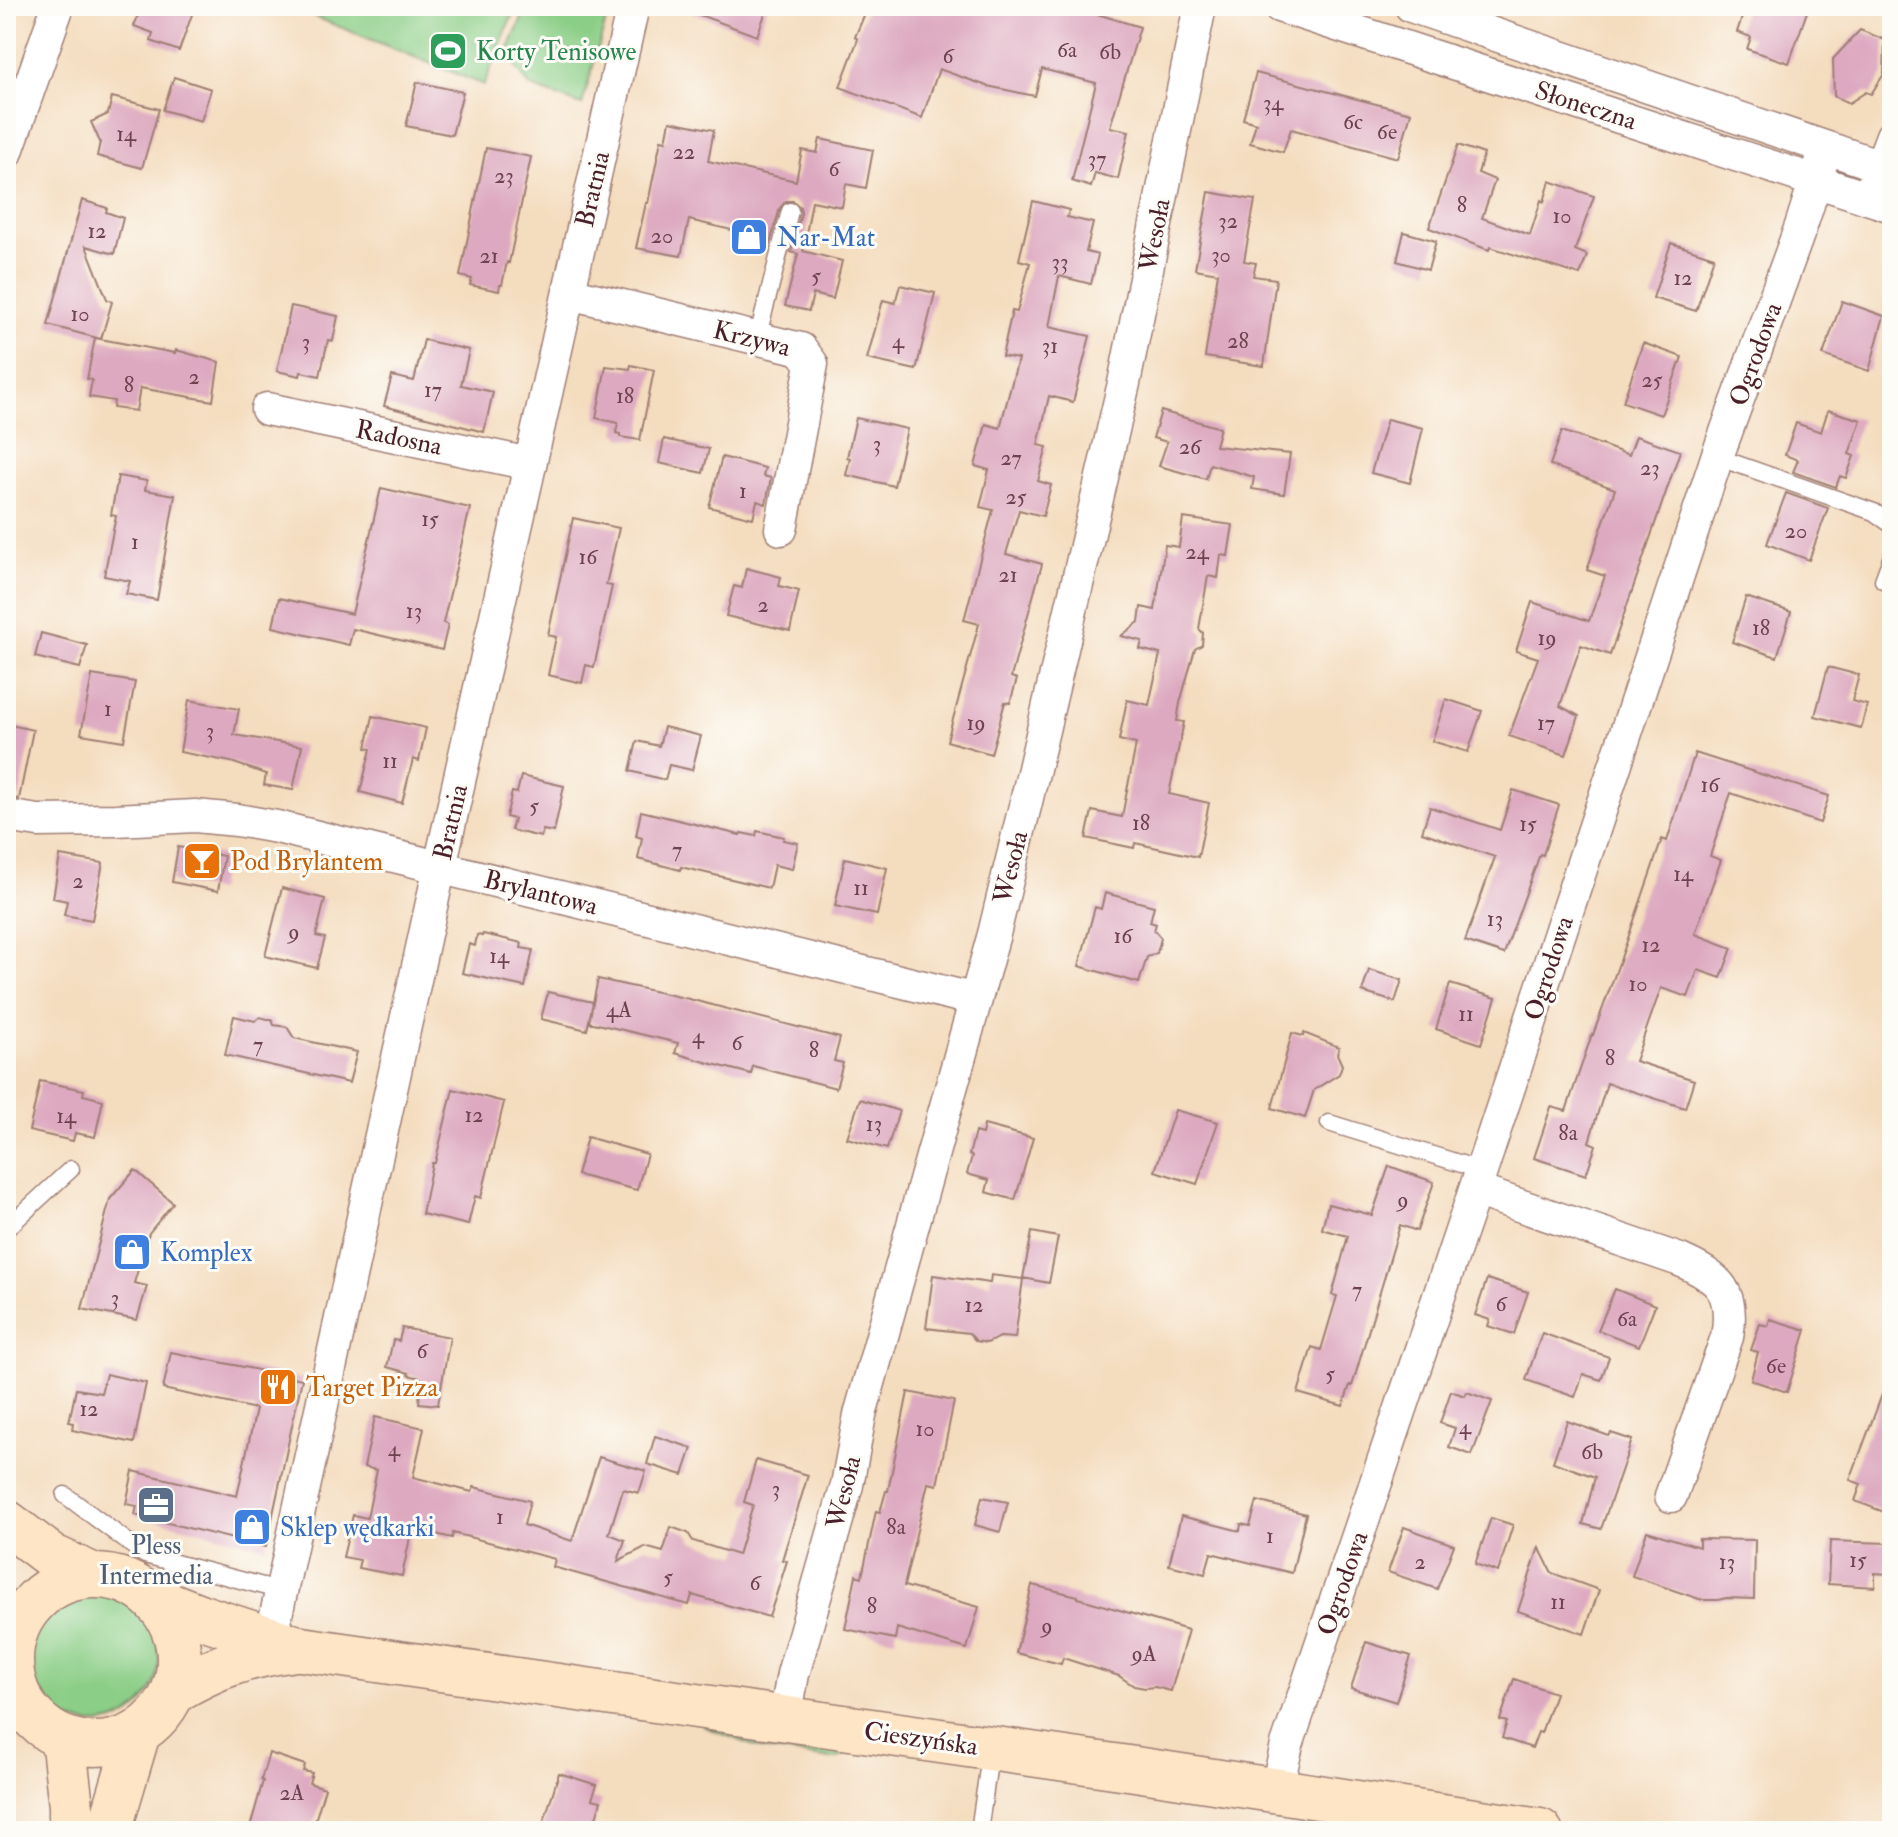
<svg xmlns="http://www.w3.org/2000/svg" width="1898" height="1837" font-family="'IM FELL Double Pica',serif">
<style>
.green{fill:#8bce87;stroke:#6a7659;stroke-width:2}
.building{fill:#dda9c0}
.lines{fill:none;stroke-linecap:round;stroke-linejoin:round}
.lane-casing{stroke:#9f7e74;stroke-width:19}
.street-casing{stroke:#9f7e74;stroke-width:35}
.secondary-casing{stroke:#9f7e74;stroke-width:47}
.lane{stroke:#fff;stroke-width:16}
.street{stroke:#fff;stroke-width:32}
.secondary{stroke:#fde5c5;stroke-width:44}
.labels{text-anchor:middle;stroke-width:6;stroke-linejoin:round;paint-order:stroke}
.number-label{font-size:22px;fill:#6f4250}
.leisure-label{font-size:26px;fill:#27864d;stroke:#fdfcf7;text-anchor:start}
.street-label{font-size:26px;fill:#4a1f2b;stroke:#fdfcf7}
.shop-label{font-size:26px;fill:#366cbe;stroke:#fdfcf7;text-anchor:start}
.food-label{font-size:26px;fill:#c56008;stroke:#fdfcf7;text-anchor:start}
.service-label{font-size:26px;fill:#4e5e75;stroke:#fdfcf7}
</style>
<rect width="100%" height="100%" fill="#fdfcf7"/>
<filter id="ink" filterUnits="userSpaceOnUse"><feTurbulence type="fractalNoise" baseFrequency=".0125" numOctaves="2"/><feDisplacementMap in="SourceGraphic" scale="16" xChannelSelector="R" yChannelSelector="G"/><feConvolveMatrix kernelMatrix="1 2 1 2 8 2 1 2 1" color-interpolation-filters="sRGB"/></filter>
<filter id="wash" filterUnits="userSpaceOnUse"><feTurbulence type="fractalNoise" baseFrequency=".006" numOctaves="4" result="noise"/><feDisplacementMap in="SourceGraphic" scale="32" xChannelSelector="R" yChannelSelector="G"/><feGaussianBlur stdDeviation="1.8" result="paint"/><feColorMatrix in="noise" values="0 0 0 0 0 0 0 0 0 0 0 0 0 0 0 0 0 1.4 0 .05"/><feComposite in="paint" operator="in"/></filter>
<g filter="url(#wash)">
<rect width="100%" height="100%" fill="#f4dcbe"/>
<!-- green -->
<path class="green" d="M319,6H516L484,85L315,17Z
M527,6H610L582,105L531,87L515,66L508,51Z
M29 1659a65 65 0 1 1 130 0a65 65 0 1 1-130 0Z
M703,1726L853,1747L841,1757L832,1759L762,1749Z"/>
<g id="blocks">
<!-- building -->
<path class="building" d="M142,6H195L179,51L151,41L153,33L134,26Z
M684,6H768L757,36L683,9Z
M868,6H1071L1140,27L1110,127L1129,131L1118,179L1095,173L1091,187L1072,181L1096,83L1042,69L1035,96L987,86L939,69L922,118L840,87L858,39L855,37Z
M1746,6H1809L1789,63L1747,49L1751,37L1737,32Z
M1860,30L1885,40L1884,74L1871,94L1866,92L1849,103L1834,96L1833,59Z
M1256,73L1411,113L1398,158L1291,129L1283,152L1250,143L1256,123L1243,119Z
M174,77L211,89L201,121L163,110Z
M417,82L463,92L452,135L406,126Z
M112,97L159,109L142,168L97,156L100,142L91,122L108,114Z
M670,121L714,130L708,161L796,181L802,150L817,153L820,139L873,150L866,188L846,184L842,207L812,201L803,251L842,261L833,299L813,294L809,311L785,306L798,254L791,252L801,213L800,207L793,201H786L780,208L769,247L739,239L740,232L689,220L681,256L636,248L646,203H648L661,140L666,141Z
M1458,145L1484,154L1478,173L1495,180L1482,218L1530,235L1541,200L1544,202L1550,181L1594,196L1575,250L1587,255L1580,275L1490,247L1489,250L1429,228Z
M486,148L531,157L509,263L507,262L502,285H500L499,291L470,285L472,279L460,276Z
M1209,192L1255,200L1244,261L1256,263L1253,276L1276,279L1264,366L1205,357L1218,273L1195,269Z
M82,200L107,208L106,212L123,218L114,254L86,246L107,299L112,302L101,339L48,325Z
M1033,201L1069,210L1067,217L1093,223L1086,252L1098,255L1091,284L1059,276L1049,327L1090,336L1073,402L1049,396L1038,445L1047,447L1038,481L1051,485L1043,516L1019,510L1006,554L1042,564L1011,677L1017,679L1010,703L1005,702L991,754L947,741L979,624L964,620L993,510L980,507L989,470L975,466L986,424L1000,428L1018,359L1002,356L1012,311L1017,312L1030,263L1019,260Z
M1404,232L1436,241L1428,270L1397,261Z
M1671,243L1714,257L1696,311L1653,298Z
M900,285L935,293L916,370L867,359L883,300L895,303Z
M1842,301L1884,316L1869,371L1823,355Z
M291,306L338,316L333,341L328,340L320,376L301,372L300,376L277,371Z
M95,338L175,353L176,350L219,362L213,401L140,388L136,411L113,408L114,401L89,397L92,380L87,379Z
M424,340L469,350L461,385L493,392L484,432L384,406L392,376L414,381Z
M1643,343L1682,357L1661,415L1623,402Z
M631,365L654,370L640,440L620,437V434L616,433L618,423L596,418L606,366L630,369Z
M1828,410L1861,420L1849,454L1854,456L1846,478L1840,476L1836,487L1793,472L1798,460L1785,455L1796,423L1821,432Z
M1161,411L1220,428L1215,446L1290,454L1284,494L1252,489L1254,477L1210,464L1206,479L1159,466L1167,442L1153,438Z
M856,418L907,429L894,486L846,475L850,458L847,457Z
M1387,419L1423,428L1410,483L1371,473Z
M1562,431L1629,455L1636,436L1680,451L1610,655L1581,645L1560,706L1579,716L1566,755L1509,736L1538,658L1516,651L1532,602L1589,621L1605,576L1587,570L1615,489L1550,465Z
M664,439L709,449L703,473L659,463Z
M722,457L765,468L763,476L771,478L766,504L757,501L753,518L709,507Z
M118,476L147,481L145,490L175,495L157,600L126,594L130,581L104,576L116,516L111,515Z
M381,488L470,508L443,623L448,625L442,650L353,629L349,645L273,627L279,598L352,614Z
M1786,493L1828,508L1809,560L1767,544Z
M573,518L619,528L606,585L612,586L594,667L586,665L582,683L548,675L556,637L548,635Z
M1183,518L1233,525L1228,556L1221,555L1218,578L1208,576L1199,629L1203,633L1202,645L1195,649L1180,703L1177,721L1184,722L1169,794L1209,803L1198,857L1135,843L1134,848L1086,838L1092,811L1122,817L1136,744L1119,740L1127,700L1149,705L1160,654L1140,649L1142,641L1121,636L1139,622L1141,607L1155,610L1165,545L1179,547Z
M746,568L781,577L779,586L799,591L790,631L726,616L734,586L742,588Z
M1746,597L1791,612L1777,657L1732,642Z
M41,633L87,645L80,668L35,657Z
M1828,667L1859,675L1852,701L1867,705L1861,728L1815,716Z
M92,675L135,682L124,741L81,734Z
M1446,699L1482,711L1468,752L1432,741Z
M189,700L239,709L234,735L302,746L293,790L264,785L266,774L231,762L180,752Z
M373,716L426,728L419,761L413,759L402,803L360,792L371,749L366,748Z
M6,724L33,730L19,799L6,797Z
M664,727L701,736L692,770L669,765L665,780L630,771L637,741L659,746Z
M1695,753L1829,796L1820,823L1731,793L1710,856L1721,860L1695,934L1732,948L1721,978L1698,970L1688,997L1661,988L1635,1061L1694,1080L1685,1108L1607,1083L1589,1142L1596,1145L1586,1175L1534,1158L1551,1107L1566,1111L1592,1034L1593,1035L1626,944L1662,839L1667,841Z
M521,776L564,786L554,832L543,830L541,837L511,830L514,819L506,817L512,792L517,793Z
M1513,790L1559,805L1543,855L1540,854L1504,954L1465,941L1495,857L1422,832L1430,807L1500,830Z
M641,811L740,835L741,833L756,836L757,831L784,837L783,840L798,843L792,869L774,865L769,888L681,867L680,870L638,859L642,838L636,836Z
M178,847L224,856L218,891L172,882Z
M60,856L103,863L92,920L64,915L67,901L53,898Z
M845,858L887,868L877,915L835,906Z
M282,888L325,899L316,936L325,938L317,968L265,956Z
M1105,893L1154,906L1150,922L1156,924L1154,930L1161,938L1157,953L1147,957L1139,983L1079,966L1095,907L1101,909Z
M483,934L522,943L521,948L533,950L525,987L462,973L469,944L475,946L477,935L482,936Z
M1369,970L1402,980L1395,1002L1362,992Z
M598,979L689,999L840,1038L834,1061L843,1063L836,1088L753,1066L751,1074L709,1063L675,1053L678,1043L589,1022Z
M1450,984L1496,998L1481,1044L1436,1029Z
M548,992L593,1002L587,1030L541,1019Z
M234,1016L255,1021L260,1017L272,1020L274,1025L287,1027L294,1038L357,1052L349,1083L225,1055Z
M1292,1033L1303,1036L1304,1033L1339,1047L1337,1054L1342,1065L1339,1074L1314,1090L1305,1118L1272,1108Z
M40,1081L84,1090L83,1095L103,1100L95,1137L75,1133L73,1141L29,1131Z
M453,1089L504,1102L481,1198L475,1196L468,1225L422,1214L432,1163H435Z
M860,1099L899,1111L887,1149L847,1138Z
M1175,1110L1218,1122L1197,1184L1155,1171Z
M984,1125L1033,1138L1015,1200L986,1192L989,1180L967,1174L972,1156L969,1155L975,1132L982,1134Z
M587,1137L647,1154L637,1190L577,1175Z
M1389,1166L1434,1182L1417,1231L1400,1225L1352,1386L1350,1385L1343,1406L1298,1393L1312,1347L1321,1350L1337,1296L1332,1295L1348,1236L1322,1229L1328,1204L1372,1215Z
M135,1170L173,1203L149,1233L134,1283L147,1286L137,1320L82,1309L110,1199Z
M1032,1232L1058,1237L1049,1283L1023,1278Z
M933,1275L990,1283L991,1275L1023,1279L1015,1338L1000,1337L987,1343L976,1341L969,1333L926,1328Z
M1487,1279L1528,1292L1514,1334L1488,1326L1490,1320L1475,1315Z
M1615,1289L1655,1305L1639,1346L1598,1330Z
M1770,1319L1806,1330L1787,1392L1751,1380L1758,1352L1751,1350L1760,1324L1768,1326Z
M402,1328L450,1337L438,1405L419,1403L421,1378L408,1375L409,1373L387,1367L393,1340L399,1341Z
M1542,1333L1609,1357L1601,1380L1583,1374L1575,1397L1526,1380Z
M171,1352L302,1379L266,1547L135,1515L137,1506L126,1504L133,1471L237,1496L256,1409L163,1389Z
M106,1374L146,1383L134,1443L72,1430L73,1423L69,1422L76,1389L101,1393Z
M1889,1376H1892V1515L1855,1501L1861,1484L1850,1480Z
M1451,1391L1465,1396L1467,1392L1492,1401L1472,1455L1449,1447L1455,1428L1440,1423Z
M908,1392L954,1401L937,1485L928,1483L904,1586L979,1607L967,1649L897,1628L895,1639L845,1629L856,1575L862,1577L876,1511L880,1512L886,1491H888Z
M375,1417L424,1428L413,1477L472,1492L474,1487L530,1501L524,1525L572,1541L599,1457L646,1471L639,1493L623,1489L609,1534L625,1540L618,1561L645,1547L663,1552L671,1527L688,1533L693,1541L738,1555L753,1505L744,1502L756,1460L808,1475L782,1560L787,1561L769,1617L692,1595L689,1605L553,1567L555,1559L453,1533L452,1538L412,1528L402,1576L358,1568L360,1560L343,1557L353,1515L367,1518L377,1470L364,1467Z
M1567,1421L1609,1436L1611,1433L1632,1440L1601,1529L1583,1524L1595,1477L1553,1462Z
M655,1436L692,1448L683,1475L647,1464Z
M982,1497L1008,1502L1000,1532L975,1525Z
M1257,1501L1306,1514L1292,1573L1211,1553L1205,1574L1169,1565L1181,1516L1240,1531L1241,1524L1250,1526Z
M1491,1518L1513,1525L1498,1572L1475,1564Z
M1404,1527L1454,1545L1437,1589L1388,1572Z
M1647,1531L1699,1547V1539L1755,1540L1754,1599L1726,1598L1718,1600H1702L1632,1576Z
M1830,1541L1888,1543L1887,1574L1875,1573V1587L1828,1584Z
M1539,1547L1552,1573L1599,1590L1584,1634L1518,1611Z
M1032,1585L1078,1596V1598L1188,1630L1171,1691L1155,1687L1145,1688L1134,1686L1119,1676L1063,1658L1061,1664L1016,1653Z
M1366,1642L1411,1656L1396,1702L1351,1688Z
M1514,1679L1555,1693L1541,1733L1538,1732L1532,1748L1502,1738L1507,1722L1500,1720Z
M269,1753L305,1765L303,1771L312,1773L309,1783L325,1788L312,1831H249L263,1781L261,1780Z
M559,1773L597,1785L592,1799L601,1801L592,1831H541Z"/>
</g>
</g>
<g filter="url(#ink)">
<use href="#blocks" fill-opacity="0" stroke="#9f7e74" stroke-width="2"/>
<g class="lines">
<defs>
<path id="lane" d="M757,339L790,211
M1717,457L1874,512L1892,525
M1883,580L1892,556
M1329,1123L1481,1170
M6,1229L71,1169
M65,1495L145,1555L282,1591
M979,1831L991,1749"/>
<path id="street" d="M1279,6L1892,206
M1411,6L1892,170
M6,154L58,6
M1873,186L1892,136
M569,293L801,349L812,364L781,529
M267,409L530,464
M6,816L38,821L116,820L195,816L237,820L277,827L976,1000
M1475,1190L1680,1260C1720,1278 1735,1291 1727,1337L1671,1496
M271,1638L440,866L633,6
M785,1718L793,1674L847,1485L860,1415L994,934L1033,773L1124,383L1200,6
M1276,1791L1287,1745L1475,1190L1717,457L1801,226L1826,148"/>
<path id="secondary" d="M6,1522L51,1556L92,1575
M11 1660a84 84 0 1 1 168 0a84 84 0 1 1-168 0Z
M153,1598L199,1616L301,1649L1135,1769L1540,1831
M174,1691C216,1666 246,1656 295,1649
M63,1738L71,1806V1831
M109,1831L138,1733"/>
</defs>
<!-- lane casing -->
<use href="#lane" class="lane-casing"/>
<!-- street casing -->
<use href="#street" class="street-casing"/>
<!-- secondary casing -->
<use href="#secondary" class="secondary-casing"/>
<!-- lane -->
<use href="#lane" class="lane"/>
<!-- street -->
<use href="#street" class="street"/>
<!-- secondary -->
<use href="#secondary" class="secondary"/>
</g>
</g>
<!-- icons -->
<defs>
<symbol id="stadium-square" viewBox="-11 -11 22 22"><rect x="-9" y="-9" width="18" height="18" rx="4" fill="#2e9e5b" stroke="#fdfcf7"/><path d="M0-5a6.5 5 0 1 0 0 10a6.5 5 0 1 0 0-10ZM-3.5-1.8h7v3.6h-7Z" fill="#fff"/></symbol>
<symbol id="shop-square" viewBox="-11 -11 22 22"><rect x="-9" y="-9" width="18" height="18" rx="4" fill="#3f7fe0" stroke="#fdfcf7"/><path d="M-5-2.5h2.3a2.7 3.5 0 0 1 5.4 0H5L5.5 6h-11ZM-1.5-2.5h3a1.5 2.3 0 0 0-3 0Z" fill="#fff"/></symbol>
<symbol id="bar-square" viewBox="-11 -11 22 22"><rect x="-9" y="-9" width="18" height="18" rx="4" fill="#e8710a" stroke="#fdfcf7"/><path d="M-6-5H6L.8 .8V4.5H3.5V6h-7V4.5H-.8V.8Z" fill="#fff"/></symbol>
<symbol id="restaurant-square" viewBox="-11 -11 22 22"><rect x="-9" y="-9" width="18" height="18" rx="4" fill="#e8710a" stroke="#fdfcf7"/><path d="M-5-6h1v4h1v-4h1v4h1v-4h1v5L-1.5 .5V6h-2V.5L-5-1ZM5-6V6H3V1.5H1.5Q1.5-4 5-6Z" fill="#fff"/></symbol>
<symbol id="office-square" viewBox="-11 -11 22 22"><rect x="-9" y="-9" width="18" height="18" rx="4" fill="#5c6f8a" stroke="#fdfcf7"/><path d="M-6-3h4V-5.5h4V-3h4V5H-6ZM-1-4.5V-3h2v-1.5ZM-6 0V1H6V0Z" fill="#fff"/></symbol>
</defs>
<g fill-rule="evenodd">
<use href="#stadium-square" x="426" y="29" width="44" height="44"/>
<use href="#shop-square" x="727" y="215" width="44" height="44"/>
<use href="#bar-square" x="180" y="839" width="44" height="44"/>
<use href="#shop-square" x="110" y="1230" width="44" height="44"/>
<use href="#restaurant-square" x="256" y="1365" width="44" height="44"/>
<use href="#office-square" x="134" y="1483" width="44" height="44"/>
<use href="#shop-square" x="230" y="1505" width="44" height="44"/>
</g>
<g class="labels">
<!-- number labels -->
<g class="number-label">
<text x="1067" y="57">6a</text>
<text x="1110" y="59">6b</text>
<text x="948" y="63">6</text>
<text x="1273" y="110">34</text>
<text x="1353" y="129">6c</text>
<text x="1387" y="139">6e</text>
<text x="126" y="141">14</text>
<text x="684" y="159">22</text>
<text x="1097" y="166">37</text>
<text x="834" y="176">6</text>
<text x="504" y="183">23</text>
<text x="1462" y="212">8</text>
<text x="1562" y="223">10</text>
<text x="1228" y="228">32</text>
<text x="97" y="238">12</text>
<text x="662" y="243">20</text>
<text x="1221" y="262">30</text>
<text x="489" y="263">21</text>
<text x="1060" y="269">33</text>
<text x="816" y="283">5</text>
<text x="1683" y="285">12</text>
<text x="80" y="321">10</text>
<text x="898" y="348">4</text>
<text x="1238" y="348">28</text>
<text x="306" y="349">3</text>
<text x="1050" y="353">31</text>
<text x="194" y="384">2</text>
<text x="1652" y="387">25</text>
<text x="129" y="392">8</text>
<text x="433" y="397">17</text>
<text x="625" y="403">18</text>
<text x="877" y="451">3</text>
<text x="1190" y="454">26</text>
<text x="1011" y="465">27</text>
<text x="1650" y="475">23</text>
<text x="743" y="498">1</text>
<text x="1016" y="504">25</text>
<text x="430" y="526">15</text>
<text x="1796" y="538">20</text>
<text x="135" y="549">1</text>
<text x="1197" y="559">24</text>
<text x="588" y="564">16</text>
<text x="1008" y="582">21</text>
<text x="763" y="612">2</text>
<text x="414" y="618">13</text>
<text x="1761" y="635">18</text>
<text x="1547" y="645">19</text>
<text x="108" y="716">1</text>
<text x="976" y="730">19</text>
<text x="1546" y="730">17</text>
<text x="210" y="738">3</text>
<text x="390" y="768">11</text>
<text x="1710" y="792">16</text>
<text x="534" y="813">5</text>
<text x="1141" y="830">18</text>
<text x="1528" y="831">15</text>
<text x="677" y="857">7</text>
<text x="1683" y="881">14</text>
<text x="78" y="888">2</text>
<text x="861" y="895">11</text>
<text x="1495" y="926">13</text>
<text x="294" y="939">9</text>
<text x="1123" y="943">16</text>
<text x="1651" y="952">12</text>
<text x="499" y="963">14</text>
<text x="1638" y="991">10</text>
<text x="619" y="1017">4A</text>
<text x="1466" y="1021">11</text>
<text x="698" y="1043">4</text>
<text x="737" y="1050">6</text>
<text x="258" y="1052">7</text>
<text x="814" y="1057">8</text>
<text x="1610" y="1065">8</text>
<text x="474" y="1122">12</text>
<text x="66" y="1123">14</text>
<text x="874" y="1131">13</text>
<text x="1568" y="1140">8a</text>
<text x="1403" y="1207">9</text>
<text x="1357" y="1297">7</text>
<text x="115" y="1305">3</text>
<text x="1501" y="1311">6</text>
<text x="974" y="1312">12</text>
<text x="1627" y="1326">6a</text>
<text x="422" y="1358">6</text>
<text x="1776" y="1373">6e</text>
<text x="1330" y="1381">5</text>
<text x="89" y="1416">12</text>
<text x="1465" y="1434">4</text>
<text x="925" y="1436">10</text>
<text x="394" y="1456">4</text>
<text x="1592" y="1459">6b</text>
<text x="776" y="1496">3</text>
<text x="500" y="1524">1</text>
<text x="896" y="1534">8a</text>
<text x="1270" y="1543">1</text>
<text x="1858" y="1567">15</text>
<text x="1420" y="1569">2</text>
<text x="1727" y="1569">13</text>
<text x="668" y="1584">5</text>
<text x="755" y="1590">6</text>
<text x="1558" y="1609">11</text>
<text x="872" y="1613">8</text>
<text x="1047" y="1633">9</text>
<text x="1144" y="1661">9A</text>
<text x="292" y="1800">2A</text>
</g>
<!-- leisure labels -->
<g class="leisure-label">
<text x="476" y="60">Korty Tenisowe</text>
</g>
<!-- street labels -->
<g class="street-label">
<text transform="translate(1586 105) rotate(18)" y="9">Słoneczna</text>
<text transform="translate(592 189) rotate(-77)" y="9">Bratnia</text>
<text transform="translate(1154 235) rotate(-79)" y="9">Wesoła</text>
<text transform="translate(752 338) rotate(14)" y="9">Krzywa</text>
<text transform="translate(1755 354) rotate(-70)" y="9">Ogrodowa</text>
<text transform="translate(399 437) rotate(12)" y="9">Radosna</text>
<text transform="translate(450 822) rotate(-77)" y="9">Bratnia</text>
<text transform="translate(1010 867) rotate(-76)" y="9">Wesoła</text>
<text transform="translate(541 892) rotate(14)" y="9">Brylantowa</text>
<text transform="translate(1548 968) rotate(-72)" y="9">Ogrodowa</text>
<text transform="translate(843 1492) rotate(-76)" y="9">Wesoła</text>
<text transform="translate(1342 1583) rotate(-71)" y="9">Ogrodowa</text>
<text transform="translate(921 1738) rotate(8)" y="9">Cieszyńska</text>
</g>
<!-- shop labels -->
<g class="shop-label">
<text x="777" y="246">Nar-Mat</text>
<text x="160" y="1261">Komplex</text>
<text x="280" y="1536">Sklep wędkarki</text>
</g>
<!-- food labels -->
<g class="food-label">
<text x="230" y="870">Pod Brylantem</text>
<text x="306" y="1396">Target Pizza</text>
</g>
<!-- service labels -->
<g class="service-label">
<text x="156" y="1554">Pless<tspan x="156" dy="30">Intermedia</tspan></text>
</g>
</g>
<!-- margin -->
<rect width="1898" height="1837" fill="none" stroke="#fdfcf7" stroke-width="32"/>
</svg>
